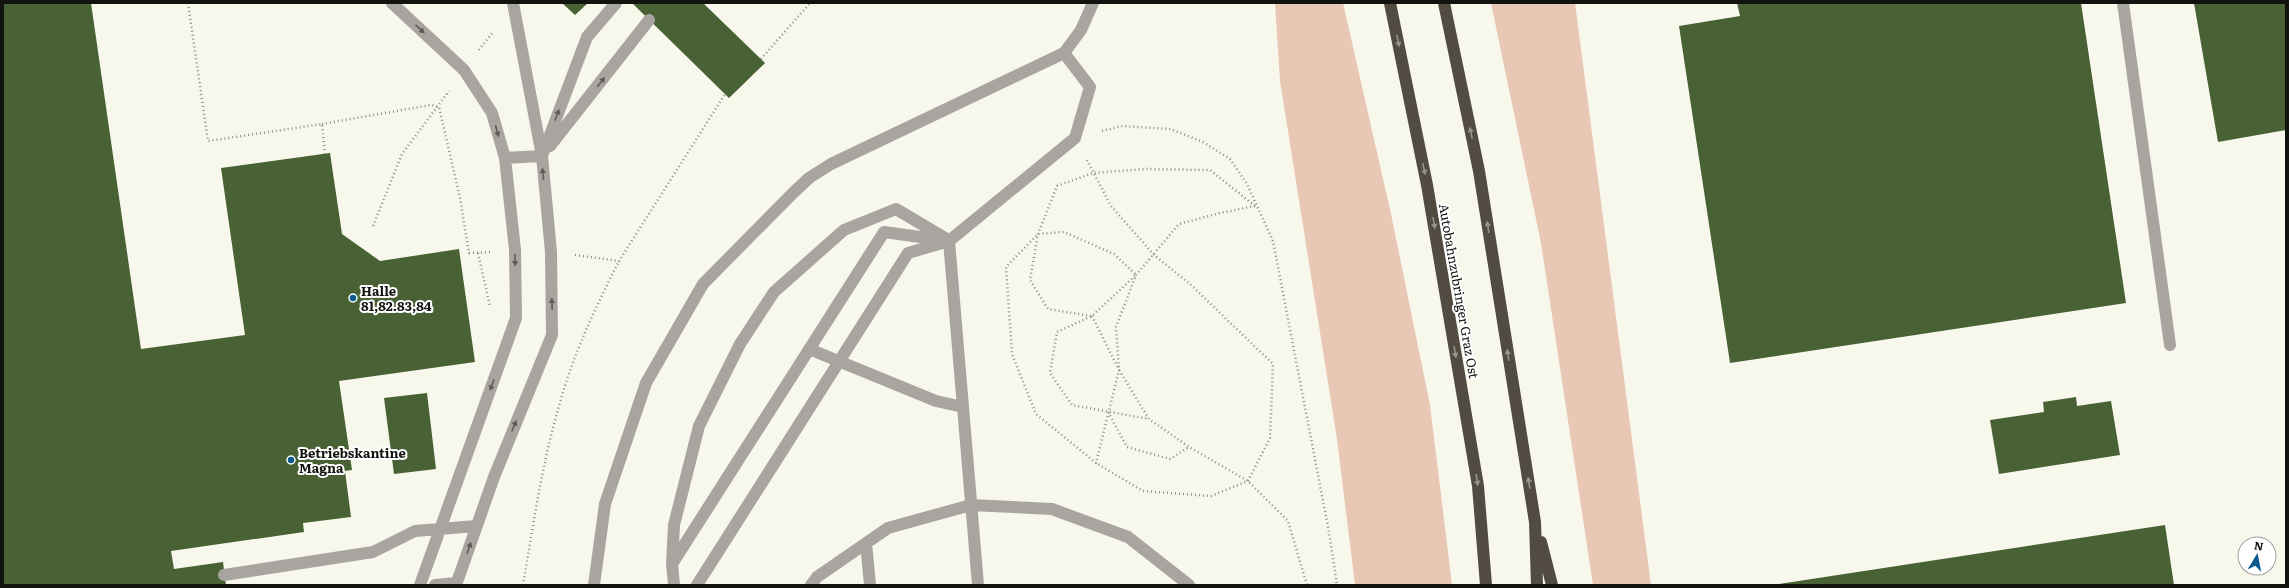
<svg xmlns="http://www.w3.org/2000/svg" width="2289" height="588" font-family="Literata,serif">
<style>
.green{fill:#e9c7b5}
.building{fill:#486235}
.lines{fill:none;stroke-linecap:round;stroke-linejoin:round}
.path{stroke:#8e8e85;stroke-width:2.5;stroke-dasharray:1 3;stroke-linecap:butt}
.lane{stroke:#a8a5a0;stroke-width:12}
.highway{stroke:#514b42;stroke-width:12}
.oneway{fill:#5d5c57}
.oneway2{fill:#97938e}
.poi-dot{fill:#0d5b8e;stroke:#fff;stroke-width:1.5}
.labels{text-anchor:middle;stroke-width:4;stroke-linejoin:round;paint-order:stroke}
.poi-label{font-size:13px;font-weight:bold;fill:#12120e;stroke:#fff;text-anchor:start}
.street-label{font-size:13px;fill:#12120e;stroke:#fff}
</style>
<rect width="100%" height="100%" fill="#f8f7eb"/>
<!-- green -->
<path class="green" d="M1275,3H1343L1391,214L1430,405L1452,585H1355L1337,439L1280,81Z
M1491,3H1575L1651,585H1593L1541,243Z"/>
<!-- building -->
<path class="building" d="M3,3H91L141,349L245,335L221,168L330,153L342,234L380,261L459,249L475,362L339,381L352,470L345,471L351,517L303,523L304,532L171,551L174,569L223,562L226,585H3Z
M562,3H588L575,15Z
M632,3H703L765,63L729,98Z
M1737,3H2081L2126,303L1730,363L1679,26L1740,16Z
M2194,3H2286V130L2218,142Z
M427,393L436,469L394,474L384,398Z
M2076,397L2077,406L2111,401L2120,455L1999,474L1990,420L2044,412L2043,402Z
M2165,525L2174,585H1779V584Z"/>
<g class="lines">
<!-- path -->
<path class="path" d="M188,3L208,141L322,124L325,154
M479,50L493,32
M761,59L810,3
M322,124L431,105L439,107L460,198L469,253L490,252
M1102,131L1121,126L1171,129L1203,142L1230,159L1247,184L1273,241L1329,532L1337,585
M1087,160L1111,206L1154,255L1190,284L1273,364L1270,438L1248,481L1211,496L1143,491L1096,463
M1255,206L1220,213L1179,224L1136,275L1116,327L1119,370L1149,419L1189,447L1248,481L1288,521L1307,585
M373,226L402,154L449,91
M478,253L490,306
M575,255L619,261L725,94
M1091,316L1048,309L1030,280L1038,234L1057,186L1093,173L1144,169L1210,170L1255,206
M1092,316L1119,370L1096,463L1036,414L1012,354L1006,267L1038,234L1064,232L1114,254L1136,275L1092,316L1057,332L1050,373L1072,405L1149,419
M1108,412L1127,447L1170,459L1189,447
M523,585C533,526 542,464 559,406C573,355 595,308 619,261"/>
<!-- lane -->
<path class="lane" d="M392,3L464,70L492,113L505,158L515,250L516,318L420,585
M2123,3L2170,345
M550,146L649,20
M505,158L542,156L587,37L616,3
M809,349L936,401L963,407
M866,543L870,585
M672,564L884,232L949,241L908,253L697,585
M224,575L373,552L415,531L476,526
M435,585L457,583
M456,585L494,477L552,335L551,252L542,156L513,3
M594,585L605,504L646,383L703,284L793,193L809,178L831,164L1064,53L1081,30L1093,3
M674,585L672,564L674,525L699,426L740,344L774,292L844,230L896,209L945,238
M811,585L817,577L888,528L971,505L1052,509L1128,537L1189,585
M978,585L949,241L1075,138L1090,87L1064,53"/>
<!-- highway -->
<path class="highway" d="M1390,3L1427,185L1478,486L1486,585
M1444,3L1479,171L1535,522L1537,585
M1541,542L1552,585"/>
</g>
<!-- one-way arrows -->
<defs><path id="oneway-solid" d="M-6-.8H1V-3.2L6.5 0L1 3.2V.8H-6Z"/></defs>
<g class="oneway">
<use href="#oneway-solid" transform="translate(420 29) rotate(43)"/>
<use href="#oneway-solid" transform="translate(601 82) rotate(-52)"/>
<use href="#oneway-solid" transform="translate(557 115) rotate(-69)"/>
<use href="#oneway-solid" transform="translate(497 131) rotate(75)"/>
<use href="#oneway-solid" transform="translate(543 174) rotate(-96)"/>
<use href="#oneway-solid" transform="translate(515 260) rotate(89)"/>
<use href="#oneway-solid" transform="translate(552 304) rotate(-91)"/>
<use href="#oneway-solid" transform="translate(492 385) rotate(110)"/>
<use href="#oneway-solid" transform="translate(514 426) rotate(-67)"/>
<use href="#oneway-solid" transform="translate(469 548) rotate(-71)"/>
</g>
<g class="oneway2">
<use href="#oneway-solid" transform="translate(1398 41) rotate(78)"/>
<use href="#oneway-solid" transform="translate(1471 133) rotate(-102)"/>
<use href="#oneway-solid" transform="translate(1424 169) rotate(78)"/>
<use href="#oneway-solid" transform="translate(1434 223) rotate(80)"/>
<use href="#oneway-solid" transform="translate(1488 227) rotate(-99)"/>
<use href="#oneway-solid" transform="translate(1455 352) rotate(80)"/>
<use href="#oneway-solid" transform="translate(1508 355) rotate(-99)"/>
<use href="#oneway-solid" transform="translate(1477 480) rotate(81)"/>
<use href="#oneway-solid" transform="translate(1529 483) rotate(-99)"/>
</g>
<!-- markers -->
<g class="poi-dot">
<circle cx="353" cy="298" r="4"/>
<circle cx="291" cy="460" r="4"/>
</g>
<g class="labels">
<!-- poi labels -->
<g class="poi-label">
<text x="361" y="296">Halle<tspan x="361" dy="15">81,82.83,84</tspan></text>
<text x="299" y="458">Betriebskantine<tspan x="299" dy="15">Magna</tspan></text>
</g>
<!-- street labels -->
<g class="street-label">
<text transform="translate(1459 291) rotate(80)" y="5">Autobahnzubringer Graz Ost</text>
</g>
</g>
<!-- border -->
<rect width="2289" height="588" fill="none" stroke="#12120e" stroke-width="8"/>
<!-- north arrow -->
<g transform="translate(2257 556) rotate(10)"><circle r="19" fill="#ffffff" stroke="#a0a09f"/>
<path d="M0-3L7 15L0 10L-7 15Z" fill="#0d5b8e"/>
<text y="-6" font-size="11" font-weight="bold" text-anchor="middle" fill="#12120e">N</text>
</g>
</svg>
